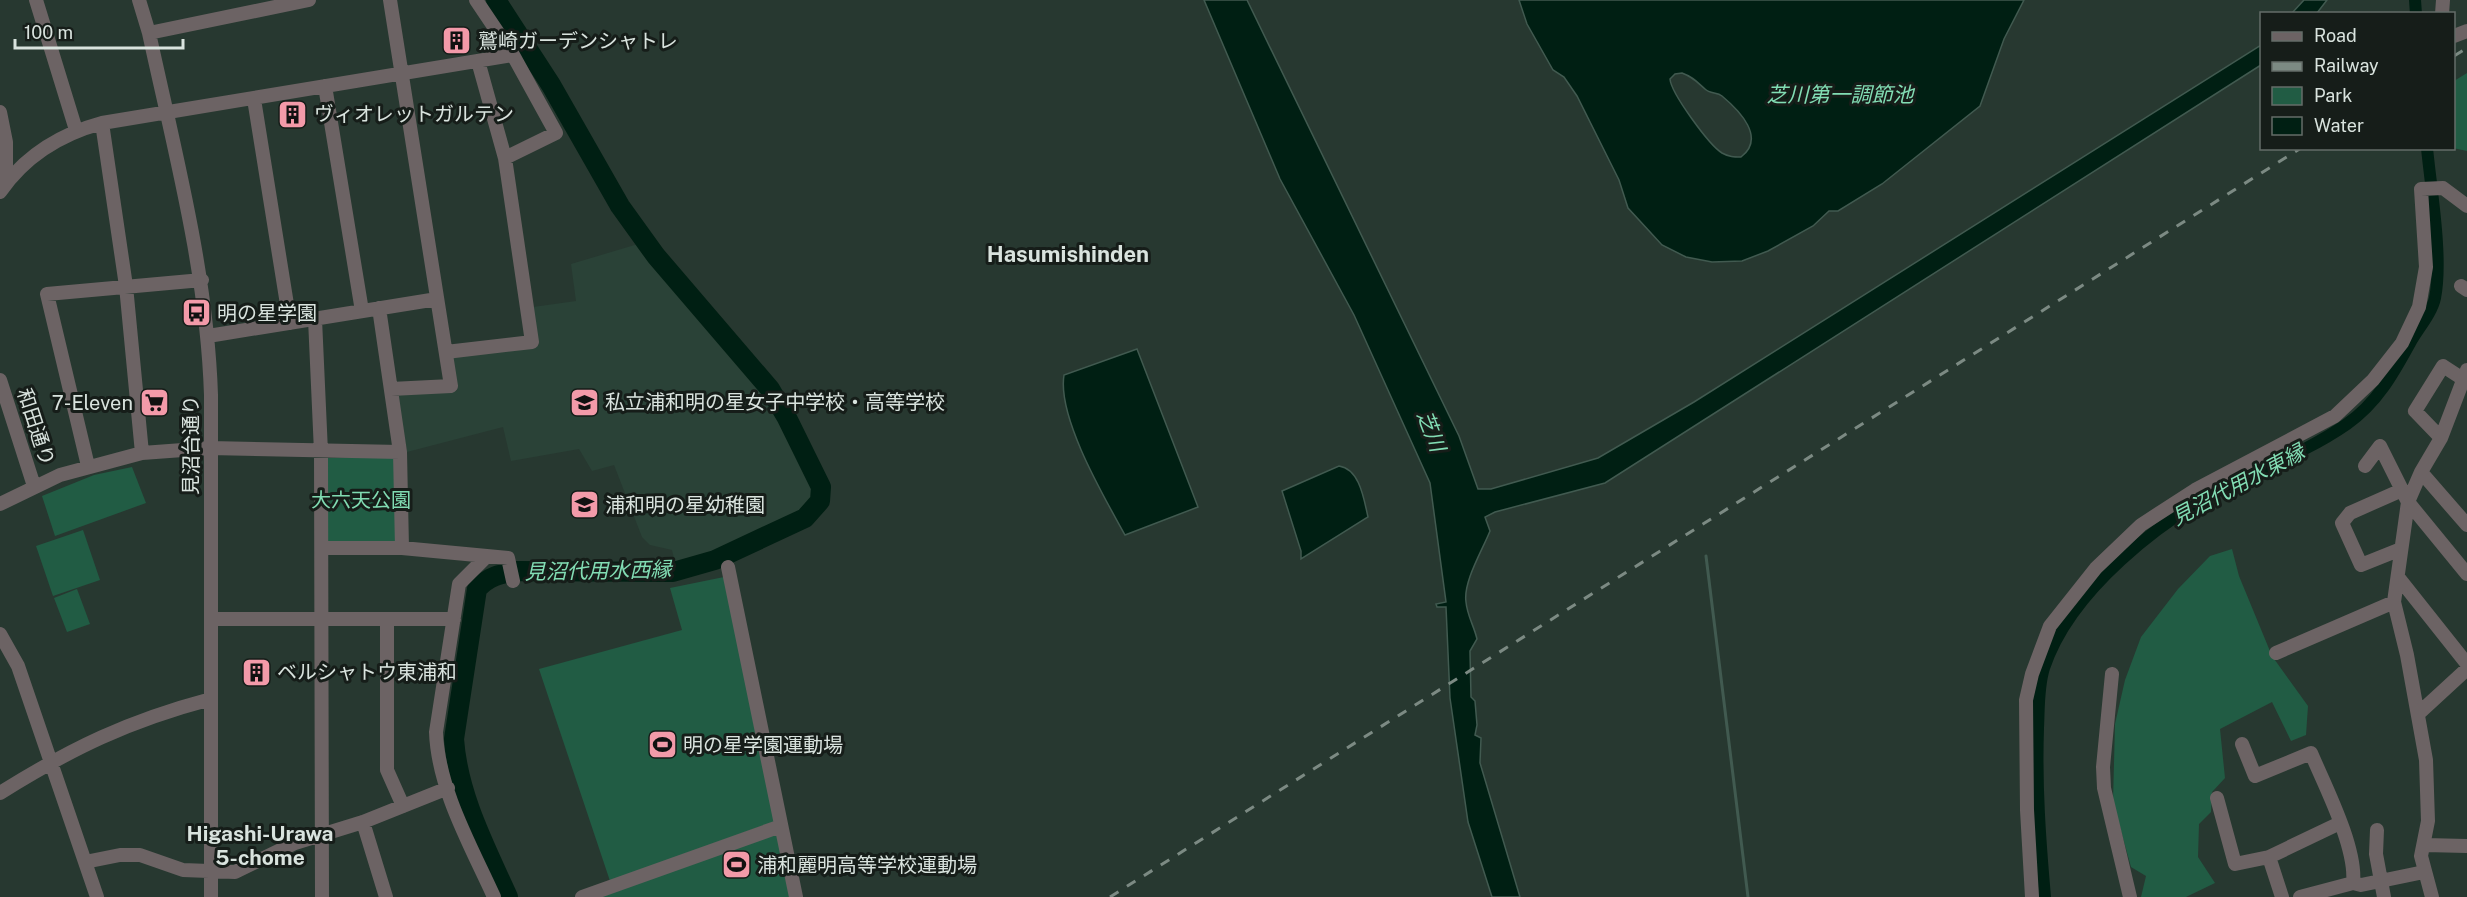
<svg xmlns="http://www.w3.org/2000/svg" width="2467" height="897" font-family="'Public Sans','Noto Sans JP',sans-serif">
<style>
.built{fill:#2a4237}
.green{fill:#215c44}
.water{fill:#001f13;stroke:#415a50;stroke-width:1.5;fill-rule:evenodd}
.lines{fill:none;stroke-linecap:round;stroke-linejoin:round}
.stream{stroke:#415a50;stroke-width:3}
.canal{stroke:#001f13;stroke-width:12}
.river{stroke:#001f13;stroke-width:20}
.minor{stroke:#6c6364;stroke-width:14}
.rail{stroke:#7c8a83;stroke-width:3;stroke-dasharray:10 10;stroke-linecap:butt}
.labels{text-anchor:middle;stroke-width:6;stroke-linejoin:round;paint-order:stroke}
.poi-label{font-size:20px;fill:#d9e3de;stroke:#161d19;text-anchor:start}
.street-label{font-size:20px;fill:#d9e3de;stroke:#161d19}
.park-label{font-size:20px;fill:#80dbb2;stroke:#161d19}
.water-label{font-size:21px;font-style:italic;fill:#82ddb4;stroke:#161d19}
.neighbourhood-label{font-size:21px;font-weight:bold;fill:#d9e3de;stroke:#161d19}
.quarter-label{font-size:22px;font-weight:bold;fill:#d9e3de;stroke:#161d19}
</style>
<rect width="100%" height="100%" fill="#273830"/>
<!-- built -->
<path class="built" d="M638,244L775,407L812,482L813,492L810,503L794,514L749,538L714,552L675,562L672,550L650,545L642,537L614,465L592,471L579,449L511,461L503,427L407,452L397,398L399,394L457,391L451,360L454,356L539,345L533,307L576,301L571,264Z"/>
<!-- green -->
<path class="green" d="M2467,73V151L2453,148L2454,81Z
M392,456L396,460L397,539L394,545L329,544L326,540V461L328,458Z
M132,467L146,503L55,536L42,496L94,475Z
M83,530L100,580L53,596L36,546Z
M2232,549L2239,576L2272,656L2308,706L2306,735L2291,741L2272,702L2220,729L2225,778L2212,792L2211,812L2199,824L2198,857L2215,883L2186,897H2141L2146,876L2131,867L2113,802L2115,724L2125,680L2141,637L2178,589L2210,556Z
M724,577L776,821L610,881L539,669L682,630L670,588Z
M77,589L90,624L67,632L54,598Z
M778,833L791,897H598Z"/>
<!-- water -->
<path class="water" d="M1204,0H1247L1459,436L1478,489H1491L1598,458L1694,402L2261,45V65L1605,483L1495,512L1485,517L1490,531C1482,551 1463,582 1466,602C1467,615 1474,626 1477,639L1470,651L1471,697L1475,701L1477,725L1475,735L1481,738L1480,763L1520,897H1492L1468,822L1450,698L1446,607H1437L1436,604L1446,602L1430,483L1354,315L1280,179Z
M1519,0H2024L2004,39L1980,106L1882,184L1838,211H1829L1813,226L1768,251L1742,261L1712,262L1686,257L1662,245L1628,208L1619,180L1577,96L1564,77L1553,70L1527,24ZM1682,73C1693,77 1697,82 1705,89C1710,94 1717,92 1722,96C1740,111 1766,138 1741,157C1734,157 1729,157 1722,153C1709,145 1671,93 1670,79L1675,74Z
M2304,0H2327L2317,13H2292Z
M1137,349L1198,507L1125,535C1104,497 1057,417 1064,375Z
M1339,466C1360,469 1364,500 1368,517L1301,559V551L1282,491Z"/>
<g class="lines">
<!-- stream -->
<path class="stream" d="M1706,556L1748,897"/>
<!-- canal -->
<path class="canal" d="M2415,0L2416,14
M2045,897C2040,840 2036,785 2038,728C2039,709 2038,687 2044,668C2070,590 2160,520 2231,484C2270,465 2311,449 2347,424C2377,403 2393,374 2410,343C2417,330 2432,313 2435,298C2443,258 2431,190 2427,148"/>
<!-- river -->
<path class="river" d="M496,0L551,85L620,206L656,256L770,389L787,418L821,487L820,501L805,518L715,560L673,572L517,571C500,574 489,576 477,589L454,739C458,795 485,846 508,897"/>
<!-- minor -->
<path class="minor" d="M36,0L76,130
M139,0L149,33C175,153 207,272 211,395V897
M390,0L451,386L391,389
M476,0L513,55L556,133L505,158
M2442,14L2443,0
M149,33L309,0
M2454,36L2467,31
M325,86L362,311
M254,99L290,323
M0,112L6,142V184
M102,123L126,286L142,453
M0,192C25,156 61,134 102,123L513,55
M2461,286L2467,290
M379,308L400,452L402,548
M315,319L321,452L322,897
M208,336L437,299
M446,352L532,342L505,158L478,61
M0,380L34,486
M2441,438L2415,411L2443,366L2463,379
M88,466L47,294L202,280
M2365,466L2380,446L2408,502L2467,574
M2421,472L2467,525
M0,504L60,475L142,453L210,448L400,452
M322,548H402L508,558L513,581
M2401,549L2361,565L2342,523L2350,513L2402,490
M487,556L459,584L436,732C438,789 471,846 494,897
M728,567L796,897
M2398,577L2467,664
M211,619H454
M387,620V770L403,806
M0,634L18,666L97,897
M2276,653L2394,602
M2112,674L2103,767L2104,788L2130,897
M2418,714L2467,669
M2242,744L2255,776L2311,753C2325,786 2357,848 2353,883
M0,793C72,748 128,721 211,699
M2217,798L2235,864L2269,857L2340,823
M363,822L386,897
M2377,830L2376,854L2384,897
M2425,845L2467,846
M2269,857L2282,897
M85,862L120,855H140L183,870L235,872L295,843L363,822L448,788
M582,897L781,826
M2032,897L2027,810L2026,700L2032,674L2050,626L2096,568L2141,525L2195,490L2335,416L2373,380L2402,343L2419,307L2426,267L2421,189L2443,188L2467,206
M2300,897L2353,883L2361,885L2424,872
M2432,897L2421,856L2428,821L2426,760L2407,655L2394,602L2408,502L2421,472L2441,438L2467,370"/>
<!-- rail -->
<path class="rail" d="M2454,56L2467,48
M1110,897L2301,148"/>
</g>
<!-- icons -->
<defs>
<symbol id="building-square" viewBox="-11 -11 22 22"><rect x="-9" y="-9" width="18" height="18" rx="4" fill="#f39aa9" stroke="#161d19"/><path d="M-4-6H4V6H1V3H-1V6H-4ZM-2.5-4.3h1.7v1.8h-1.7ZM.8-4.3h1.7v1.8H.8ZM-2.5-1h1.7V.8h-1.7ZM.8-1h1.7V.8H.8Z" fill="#111"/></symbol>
<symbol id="bus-square" viewBox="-11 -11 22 22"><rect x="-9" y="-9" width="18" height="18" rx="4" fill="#f39aa9" stroke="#161d19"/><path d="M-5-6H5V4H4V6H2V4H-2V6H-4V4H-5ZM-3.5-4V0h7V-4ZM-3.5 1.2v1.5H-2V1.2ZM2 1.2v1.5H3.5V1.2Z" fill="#111"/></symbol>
<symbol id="school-square" viewBox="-11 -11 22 22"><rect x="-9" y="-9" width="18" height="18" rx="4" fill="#f39aa9" stroke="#161d19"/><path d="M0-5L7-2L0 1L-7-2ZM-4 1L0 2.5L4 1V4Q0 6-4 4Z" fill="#111"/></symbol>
<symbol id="supermarket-square" viewBox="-11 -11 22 22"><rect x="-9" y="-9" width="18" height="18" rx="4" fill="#f39aa9" stroke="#161d19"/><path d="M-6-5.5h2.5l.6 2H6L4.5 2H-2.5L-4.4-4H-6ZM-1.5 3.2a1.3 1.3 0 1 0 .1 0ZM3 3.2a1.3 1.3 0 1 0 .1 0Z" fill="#111"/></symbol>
<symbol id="stadium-square" viewBox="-11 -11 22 22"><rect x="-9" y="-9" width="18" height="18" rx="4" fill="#f39aa9" stroke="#161d19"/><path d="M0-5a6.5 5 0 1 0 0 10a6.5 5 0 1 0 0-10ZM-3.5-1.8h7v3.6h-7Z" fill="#111"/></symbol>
</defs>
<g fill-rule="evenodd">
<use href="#building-square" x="440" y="24" width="33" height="33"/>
<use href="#building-square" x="276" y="98" width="33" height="33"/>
<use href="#bus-square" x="180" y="296" width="33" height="33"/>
<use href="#school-square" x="568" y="386" width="33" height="33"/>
<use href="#supermarket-square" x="138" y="386" width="33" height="33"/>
<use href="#school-square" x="568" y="488" width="33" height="33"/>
<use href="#building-square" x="240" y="656" width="33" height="33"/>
<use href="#stadium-square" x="646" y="728" width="33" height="33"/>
<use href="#stadium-square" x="720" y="848" width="33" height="33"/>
</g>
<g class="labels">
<!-- poi labels -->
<g class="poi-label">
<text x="478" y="48">鷲崎ガーデンシャトレ</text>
<text x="314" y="121">ヴィオレットガルテン</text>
<text x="217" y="320">明の星学園</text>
<text x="605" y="409">私立浦和明の星女子中学校・高等学校</text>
<text x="133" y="410" text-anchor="end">7-Eleven</text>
<text x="605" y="512">浦和明の星幼稚園</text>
<text x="277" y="679">ベルシャトウ東浦和</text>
<text x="683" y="752">明の星学園運動場</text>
<text x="757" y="872">浦和麗明高等学校運動場</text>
</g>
<!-- street labels -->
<g class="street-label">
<text transform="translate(36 427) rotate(72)" y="7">和田通り</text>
<text transform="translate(191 445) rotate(-90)" y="7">見沼台通り</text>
</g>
<!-- park labels -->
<g class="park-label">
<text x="361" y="507">大六天公園</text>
</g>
<!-- water labels -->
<g class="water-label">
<text x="1840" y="102">芝川第一調節池</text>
<text transform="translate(1431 431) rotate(69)" y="7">芝川</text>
<text transform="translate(2238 485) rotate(-28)" y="7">見沼代用水東縁</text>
<text transform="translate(598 571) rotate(-1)" y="7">見沼代用水西縁</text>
</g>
<!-- neighbourhood labels -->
<g class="neighbourhood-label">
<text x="260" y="841">Higashi-Urawa<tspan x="260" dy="24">5-chome</tspan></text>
</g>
<!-- quarter labels -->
<g class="quarter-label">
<text x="1068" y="262">Hasumishinden</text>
</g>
</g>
<!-- legend -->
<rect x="2260" y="12" width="195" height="138" fill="#161d19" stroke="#646c68" stroke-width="1.5"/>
<rect x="2272" y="32" width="30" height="9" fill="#6c6364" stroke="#646c68" stroke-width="1.5"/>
<text x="2314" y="42" font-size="18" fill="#d9e3de">Road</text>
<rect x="2272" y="62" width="30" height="9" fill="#7c8a83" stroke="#646c68" stroke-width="1.5"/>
<text x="2314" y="72" font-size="18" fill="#d9e3de">Railway</text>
<rect x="2272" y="87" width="30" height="18" fill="#215c44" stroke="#646c68" stroke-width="1.5"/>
<text x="2314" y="102" font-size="18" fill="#d9e3de">Park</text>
<rect x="2272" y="117" width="30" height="18" fill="#001f13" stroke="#646c68" stroke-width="1.5"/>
<text x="2314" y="132" font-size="18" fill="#d9e3de">Water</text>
<!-- scale -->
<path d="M15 39v9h168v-9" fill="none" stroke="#d9e3de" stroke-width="3"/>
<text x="24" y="39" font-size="18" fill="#d9e3de" stroke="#161d19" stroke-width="4.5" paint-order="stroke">100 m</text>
</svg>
